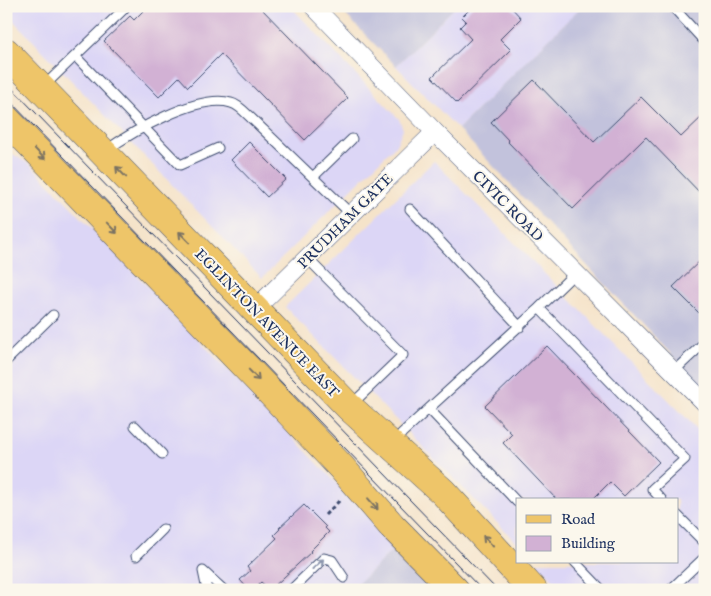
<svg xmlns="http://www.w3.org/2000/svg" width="711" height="596" font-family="'IM FELL English',serif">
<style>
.built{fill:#dcd6f6}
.industrial{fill:#c2c2dc}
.building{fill:#d2b1d4}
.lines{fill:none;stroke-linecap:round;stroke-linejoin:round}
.service-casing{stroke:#3c4a6e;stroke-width:11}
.minor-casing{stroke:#3c4a6e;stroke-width:19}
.primary-casing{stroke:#3c4a6e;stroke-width:29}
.path{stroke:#3c4a6e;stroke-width:3;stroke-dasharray:4 4;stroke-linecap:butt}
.service{stroke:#fff;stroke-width:9}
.minor{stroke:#fff;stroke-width:18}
.primary{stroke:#eec569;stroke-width:28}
.tram{stroke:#1b2f5e;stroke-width:1}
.oneway{stroke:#7a7263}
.oneway2{stroke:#8d97ae}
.labels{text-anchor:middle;stroke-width:4;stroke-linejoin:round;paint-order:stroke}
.street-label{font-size:15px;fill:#1b2f5e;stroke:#fbf7ec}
</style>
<rect width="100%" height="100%" fill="#fbf7ec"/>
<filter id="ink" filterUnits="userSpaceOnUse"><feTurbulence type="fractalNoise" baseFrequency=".02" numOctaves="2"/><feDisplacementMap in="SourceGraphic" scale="10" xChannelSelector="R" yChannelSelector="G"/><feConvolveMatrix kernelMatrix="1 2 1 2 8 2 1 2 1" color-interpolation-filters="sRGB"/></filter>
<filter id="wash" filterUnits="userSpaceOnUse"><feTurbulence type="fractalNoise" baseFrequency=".0096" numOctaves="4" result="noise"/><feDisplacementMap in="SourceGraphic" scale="20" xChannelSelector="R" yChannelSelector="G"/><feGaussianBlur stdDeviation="1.12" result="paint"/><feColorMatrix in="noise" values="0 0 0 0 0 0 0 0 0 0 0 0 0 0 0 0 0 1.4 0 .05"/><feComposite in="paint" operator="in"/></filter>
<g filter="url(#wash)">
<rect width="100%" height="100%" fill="#f5e3c9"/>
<!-- built -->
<path class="built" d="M16,6H290L399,119L403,129L396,145L262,278L8,15Z
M456,6H582L458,129L396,66Z
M6,147L14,155L31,165L397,546L351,590H6Z
M434,161L705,437V590H563L536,562H677V500H517V543L285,307Z"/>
<!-- industrial -->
<path class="industrial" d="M337,6H456L396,66Z
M582,6H705V390L458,129Z
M397,546L436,590H351Z"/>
<g id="blocks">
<!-- building -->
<path class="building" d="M148,6H259L348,98L305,140L221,54L188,87L179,77L159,97L104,41L130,16L134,20Z
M473,6H510L521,18L500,39L511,50L457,103L432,77L471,39L460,27L466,21L462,17Z
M534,80L594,142L641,97L681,137L705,114V198L646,137L573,209L508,142L509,141L491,122Z
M249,142L286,179L267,197L231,160Z
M705,256V319L673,287Z
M547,346L659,462L624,496L610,482L592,500H557L503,443L512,434L485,406Z
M304,505L326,527L325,528L329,532L310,551L311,552L270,590L261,582L253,590H249L240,580L250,571L247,567L277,538L274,535L280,529L279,528Z"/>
</g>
</g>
<g filter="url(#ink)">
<use href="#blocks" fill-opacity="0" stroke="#3c4a6e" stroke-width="1"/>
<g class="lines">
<defs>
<path id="service" d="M672,6L705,42
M124,9L75,56L180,165L218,148
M43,87L75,56
M105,151C132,132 198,93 231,103C237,104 244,111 249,116L351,214
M313,177L352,139
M410,209L520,327
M307,258L403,355L351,405
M539,308L575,273
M6,361L53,315
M673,372L705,342
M429,409L517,502
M135,426L162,454
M394,444L402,433L539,308L685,459L652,489L662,500
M677,515L705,543
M136,556L163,529
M575,562L602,590
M203,571L224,590
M203,571L207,590
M291,590L324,558L332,560L344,578
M670,590L705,557"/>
<path id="minor" d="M313,6L435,132L705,403
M254,310L435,132"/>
<path id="primary" d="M6,52L349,407L443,492L533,590
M6,119L268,390L341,467L392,526L455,590"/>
</defs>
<!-- service casing -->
<use href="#service" class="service-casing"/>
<!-- minor casing -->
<use href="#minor" class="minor-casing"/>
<!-- primary casing -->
<use href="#primary" class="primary-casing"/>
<!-- path -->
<path class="path" d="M325,515L340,500"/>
<!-- service -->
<use href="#service" class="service"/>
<!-- minor -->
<use href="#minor" class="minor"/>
<!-- primary -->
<use href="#primary" class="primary"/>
<!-- tram -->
<path class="tram" d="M6,82L497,590
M6,97L482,590"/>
</g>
<!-- one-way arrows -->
<defs><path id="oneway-shaft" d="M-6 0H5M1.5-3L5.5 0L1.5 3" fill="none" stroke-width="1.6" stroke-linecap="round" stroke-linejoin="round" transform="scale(1.25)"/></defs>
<g class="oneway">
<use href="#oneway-shaft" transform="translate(40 154) rotate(46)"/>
<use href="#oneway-shaft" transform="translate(121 172) rotate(-134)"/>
<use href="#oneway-shaft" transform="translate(112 228) rotate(46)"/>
<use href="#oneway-shaft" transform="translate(184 237) rotate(-134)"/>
<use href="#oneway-shaft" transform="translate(254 375) rotate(46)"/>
<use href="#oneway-shaft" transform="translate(373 504) rotate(49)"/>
<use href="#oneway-shaft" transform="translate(488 541) rotate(-133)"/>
</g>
<use class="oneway2" href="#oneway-shaft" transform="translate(318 564) rotate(-42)"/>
</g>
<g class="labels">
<!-- street labels -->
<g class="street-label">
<text transform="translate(508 206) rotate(45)" y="5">CIVIC ROAD</text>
<text transform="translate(345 221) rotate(-45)" y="5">PRUDHAM GATE</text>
<text transform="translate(267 323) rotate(46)" y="5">EGLINTON AVENUE EAST</text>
</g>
</g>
<!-- margin -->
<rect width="711" height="596" fill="none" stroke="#fbf7ec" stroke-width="25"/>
<!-- legend -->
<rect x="516" y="498" width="162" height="65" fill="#fbf7ec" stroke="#a1a7b3"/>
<rect x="526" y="515" width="25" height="8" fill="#eec569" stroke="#a1a7b3"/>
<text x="561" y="524" font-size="15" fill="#1b2f5e">Road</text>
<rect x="526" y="536" width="25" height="15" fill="#d2b1d4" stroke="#a1a7b3"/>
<text x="561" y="548" font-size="15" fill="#1b2f5e">Building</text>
</svg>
